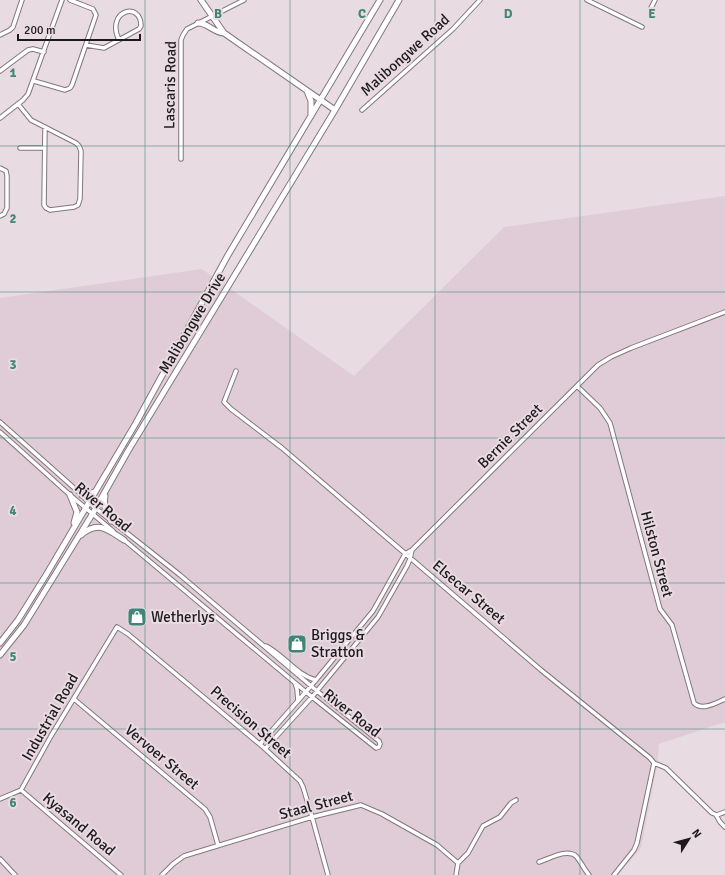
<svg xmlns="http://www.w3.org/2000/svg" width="725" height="875" font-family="Signika,sans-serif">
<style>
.built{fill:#e0ccd6}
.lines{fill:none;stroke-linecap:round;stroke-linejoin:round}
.street-casing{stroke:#83777d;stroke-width:5.5}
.secondary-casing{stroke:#83777d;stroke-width:7}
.street{stroke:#fff;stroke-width:3.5}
.secondary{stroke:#fff;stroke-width:5}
.grid{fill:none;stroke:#418578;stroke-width:1;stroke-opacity:0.55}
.labels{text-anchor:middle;stroke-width:4;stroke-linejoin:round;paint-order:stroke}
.street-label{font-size:15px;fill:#1e1a1c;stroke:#e8dbe1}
.poi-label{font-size:15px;fill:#1e1a1c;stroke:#e8dbe1;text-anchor:start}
.grid-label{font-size:13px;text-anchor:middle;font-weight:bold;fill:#418578;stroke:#e8dbe1;stroke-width:4;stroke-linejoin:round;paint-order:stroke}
</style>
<rect width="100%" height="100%" fill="#e8dbe1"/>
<!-- built -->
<path class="built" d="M725,196V722L659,744L657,766L641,848L618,875H0V298L202,269L354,376L504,227Z"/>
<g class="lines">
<defs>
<path id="street" d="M587,0L642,27
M651,8L655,0
M0,35L10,30L13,27L22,0
M86,45L104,48L139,29L141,26C141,0 105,11 119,40
M0,71L28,50L33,49L44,52
M34,81L65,90L70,88L72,85L96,15L93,9L70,0
M18,104L31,120L76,143L79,146L81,151L80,199L78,205L74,207L50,210L46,208L44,205L45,127
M362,110L453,29L480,0
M0,118L23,100L28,94L62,0
M20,148H44
M181,159V40L183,35L187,29L244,0
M0,168L6,171L7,176V208L4,214L0,216
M236,371L224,402L231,409L282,448L541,670L650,758L654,763L666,768L671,773L712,813L717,815L725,812
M577,386L600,408L610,423L660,609L672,625L694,703C702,711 716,703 725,699
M0,422L82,495L89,503L180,575L317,691L379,741L380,744L379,747L376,748L312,697L123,539
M0,432L70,495L113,531
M266,646C284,655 296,675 316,680
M295,683L297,689L298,701
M74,699L205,809L210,817L218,845
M260,744L311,686L373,611L405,554L412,550L422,540L598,365L611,357L631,348L725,312
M265,749L312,697L378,617L407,566L410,559L412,550
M21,790L121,875
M0,799L21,790L51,736L117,627L128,634L263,747L300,781L303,787L312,817L328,875
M716,815L720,822L725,827
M0,859L15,875
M539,862C549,859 567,848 576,856C581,862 584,869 589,875
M458,863L468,853L483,826L500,817L511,803L516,800
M162,875L173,864L184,856L312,817L361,805L382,814L437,845L458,863L456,875
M614,875L634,850L637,843L654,763"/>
<path id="secondary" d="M201,0L224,33L335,110
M198,23C208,23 214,33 224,33
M307,91L311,101V116
M70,495L77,512L74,523
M82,495H87L94,492
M105,496C103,506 106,512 111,521
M81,535C99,520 108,530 124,540
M0,643L18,620L46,575L136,423L228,255L380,0
M0,655L24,625L93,513L128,451L335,110L399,0"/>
</defs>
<!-- street casing -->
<use href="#street" class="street-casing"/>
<!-- secondary casing -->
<use href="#secondary" class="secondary-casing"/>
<!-- street -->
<use href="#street" class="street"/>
<!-- secondary -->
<use href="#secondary" class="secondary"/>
</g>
<!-- grid -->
<path class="grid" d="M145,0V875M290,0V875M435,0V875M580,0V875M0,146H725M0,292H725M0,438H725M0,583H725M0,729H725"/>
<!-- icons -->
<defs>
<symbol id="shop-square" viewBox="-11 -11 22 22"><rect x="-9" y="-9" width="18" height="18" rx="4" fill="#418578" stroke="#e8dbe1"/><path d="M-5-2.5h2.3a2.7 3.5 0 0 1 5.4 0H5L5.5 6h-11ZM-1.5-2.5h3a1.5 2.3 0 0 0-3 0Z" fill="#fff"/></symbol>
</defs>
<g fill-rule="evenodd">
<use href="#shop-square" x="126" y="606" width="22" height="22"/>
<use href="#shop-square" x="286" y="633" width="22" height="22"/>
</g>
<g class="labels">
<!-- street labels -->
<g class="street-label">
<text transform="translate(405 55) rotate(-42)" y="5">Malibongwe Road</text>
<text transform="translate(170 85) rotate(-89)" y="5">Lascaris Road</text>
<text transform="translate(192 323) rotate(-59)" y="5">Malibongwe Drive</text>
<text transform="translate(510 436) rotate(-45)" y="5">Bernie Street</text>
<text transform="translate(103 507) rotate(40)" y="5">River Road</text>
<text transform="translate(657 554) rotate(75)" y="5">Hilston Street</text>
<text transform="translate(469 592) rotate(40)" y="5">Elsecar Street</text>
<text transform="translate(352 713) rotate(38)" y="5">River Road</text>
<text transform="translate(50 717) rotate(-60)" y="5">Industrial Road</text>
<text transform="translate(251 722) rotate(41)" y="5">Precision Street</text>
<text transform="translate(162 757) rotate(40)" y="5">Vervoer Street</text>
<text transform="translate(316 805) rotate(-15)" y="5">Staal Street</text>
<text transform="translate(79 824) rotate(40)" y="5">Kyasand Road</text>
</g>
<!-- poi labels -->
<g class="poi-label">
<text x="151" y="622">Wetherlys</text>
<text x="311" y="640">Briggs &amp;<tspan x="311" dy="17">Stratton</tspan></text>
</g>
</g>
<g class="grid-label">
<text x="218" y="18">B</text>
<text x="362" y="18">C</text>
<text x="508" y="18">D</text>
<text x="652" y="18">E</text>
<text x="13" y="77">1</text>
<text x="13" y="223">2</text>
<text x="13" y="369">3</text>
<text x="13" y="515">4</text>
<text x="13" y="661">5</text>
<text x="13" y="807">6</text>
</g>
<!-- north arrow -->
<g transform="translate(689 839) rotate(54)" stroke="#e8dbe1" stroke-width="3" paint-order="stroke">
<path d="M0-3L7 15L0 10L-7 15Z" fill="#1e1a1c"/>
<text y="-6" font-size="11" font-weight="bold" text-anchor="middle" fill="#1e1a1c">N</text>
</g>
<!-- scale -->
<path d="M18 34v6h122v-6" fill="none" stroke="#1e1a1c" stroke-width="2"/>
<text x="24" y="34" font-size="12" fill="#1e1a1c" stroke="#e8dbe1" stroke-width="3" paint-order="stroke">200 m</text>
</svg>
